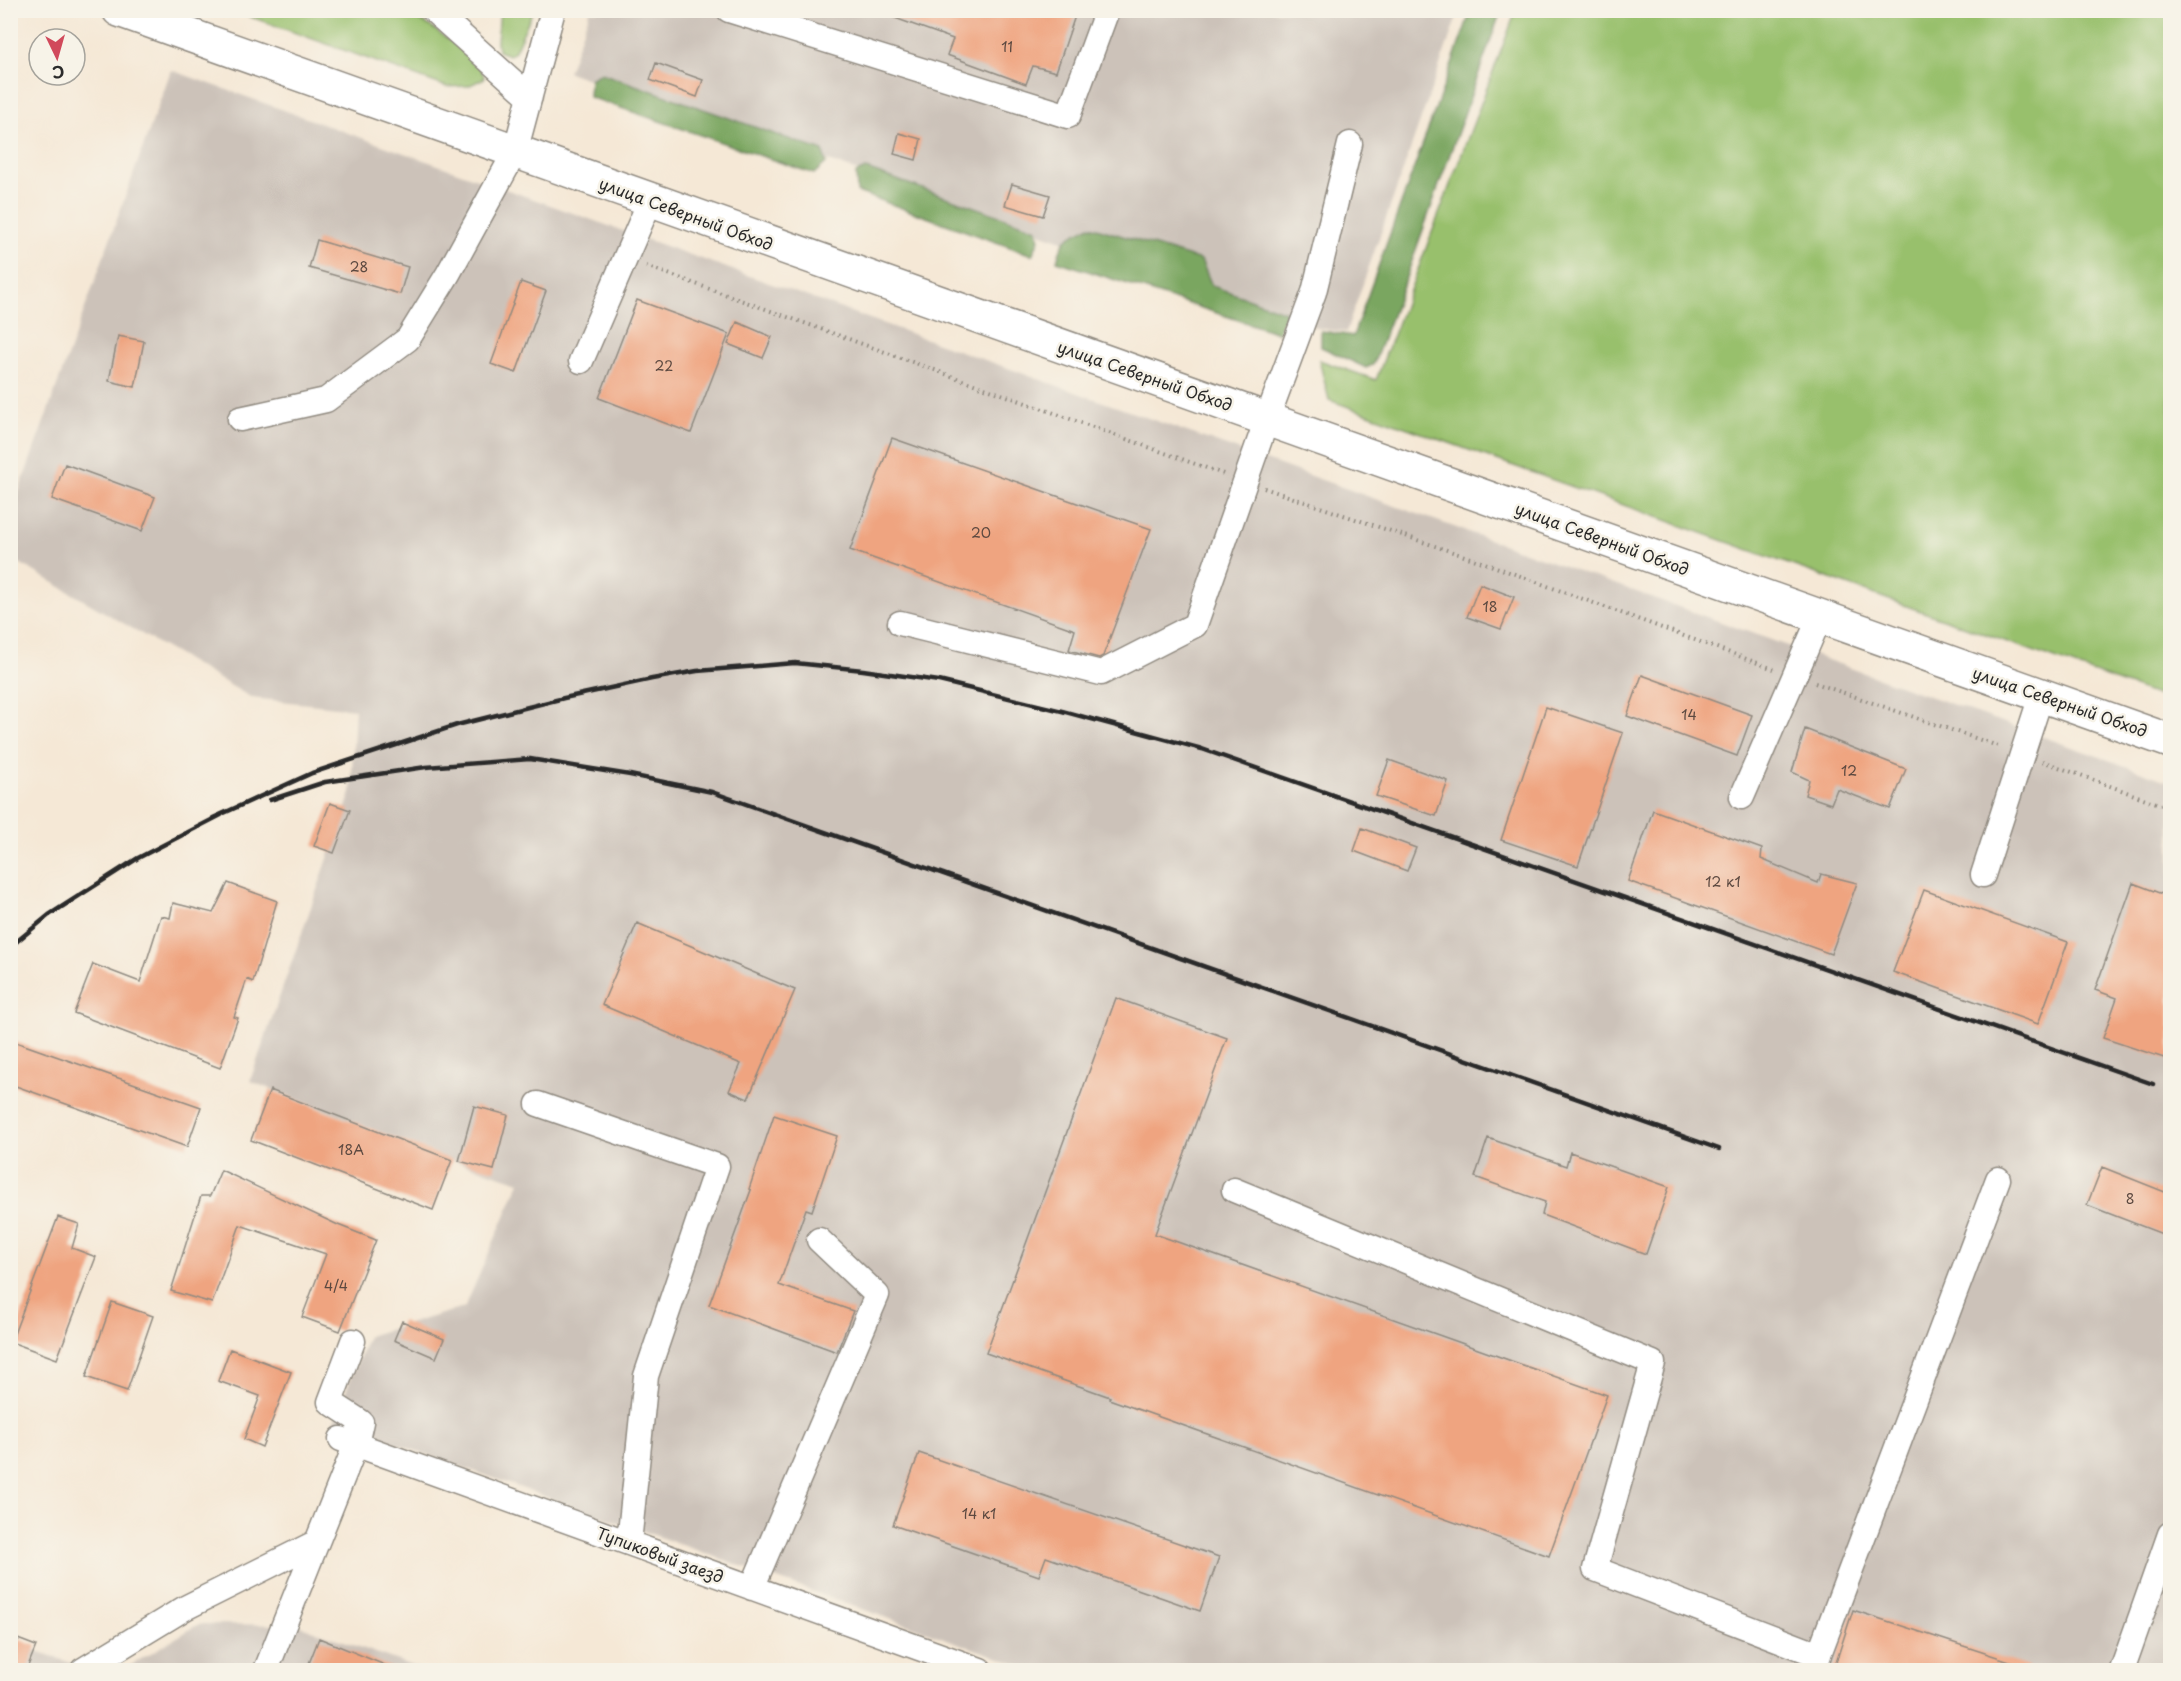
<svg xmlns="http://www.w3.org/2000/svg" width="2181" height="1681" font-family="'Playpen Sans',sans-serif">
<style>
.industrial{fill:#ccc2b9}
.green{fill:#98c06c;stroke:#62764c;stroke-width:1.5}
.forest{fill:#7aa660;stroke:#526846;stroke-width:1.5}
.building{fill:#efa480}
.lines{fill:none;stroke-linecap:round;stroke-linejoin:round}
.minor-casing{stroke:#908a80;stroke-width:27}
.highway-casing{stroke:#908a80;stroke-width:36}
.path{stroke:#908a80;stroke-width:4;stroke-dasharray:1.5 4.5;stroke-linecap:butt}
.minor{stroke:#fff;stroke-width:24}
.highway{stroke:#fff;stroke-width:33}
.rail{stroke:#2b2b2b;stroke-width:4.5}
.labels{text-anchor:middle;stroke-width:5;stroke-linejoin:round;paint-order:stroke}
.number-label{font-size:14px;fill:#5c4940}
.street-label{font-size:16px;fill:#2b2b2b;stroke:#f7f3e8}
</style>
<rect width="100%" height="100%" fill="#f7f3e8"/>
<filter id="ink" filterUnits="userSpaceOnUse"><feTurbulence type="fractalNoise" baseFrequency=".0167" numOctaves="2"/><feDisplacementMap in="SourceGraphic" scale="12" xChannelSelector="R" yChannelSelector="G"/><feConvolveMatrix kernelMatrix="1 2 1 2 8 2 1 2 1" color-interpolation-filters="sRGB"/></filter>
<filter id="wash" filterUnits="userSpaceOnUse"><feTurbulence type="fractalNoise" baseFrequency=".008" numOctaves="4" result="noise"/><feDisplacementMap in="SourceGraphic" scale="24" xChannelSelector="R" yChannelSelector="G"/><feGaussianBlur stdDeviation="1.35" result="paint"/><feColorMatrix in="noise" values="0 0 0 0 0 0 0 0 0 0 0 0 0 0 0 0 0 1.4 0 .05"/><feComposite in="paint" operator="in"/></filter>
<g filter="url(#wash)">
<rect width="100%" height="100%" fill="#f5e8d6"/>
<!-- industrial -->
<path class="industrial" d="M590,11H1459L1346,332L1317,328L568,72Z
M171,70L2170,782V1670H1034L375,1436L333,1423L368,1336L465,1307L520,1182L452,1160L250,1081L351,793L355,709L252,698L11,558L10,516Z
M199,1624L298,1625L423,1670H123Z
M11,1642L91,1670H11Z"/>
<!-- green -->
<path class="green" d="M234,11H400L430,26L465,52L479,66L484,76L483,79L468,86L447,87Z
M500,11H533L514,53L509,55L498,51L497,41Z
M1516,11H2170V700L1329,400L1319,360L1376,380Z"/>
<!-- forest -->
<path class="forest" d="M1471,11H1501L1398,300L1373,365L1366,368L1321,347V331L1353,336Z
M601,73L823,151L826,163L814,174L589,97L590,79Z
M866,169L1037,229L1039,240L1032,255L857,192L856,173Z
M1090,226L1201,260L1212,286L1286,312L1278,333L1057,261C1063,236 1069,237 1090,226Z"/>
<g id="blocks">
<!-- building -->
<path class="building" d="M881,10H1077L1056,72L1033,66L1026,84L947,55L953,39L881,13Z
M656,63L703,80L697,97L650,80Z
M899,133L921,139L916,160L894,154Z
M1012,184L1050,195L1043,216L1005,205Z
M317,240L408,267L400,294L309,268Z
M521,282L546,291L516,373L491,364Z
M637,300L729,334L691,433L599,398Z
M737,322L772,337L763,358L728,344Z
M118,336L144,341L135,387L109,381Z
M892,438L1151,529L1103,656L1099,658L1069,650L1075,630L850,550Z
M65,464L155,497L142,531L52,499Z
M1480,584L1514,597L1501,629L1467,617Z
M1642,675L1752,715L1737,756L1627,716Z
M1546,707L1623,733L1578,866L1501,840Z
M1805,729L1906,769L1890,809L1837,789L1831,804L1805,795L1809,780L1792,772Z
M1389,760L1448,781L1436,816L1376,796Z
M330,803L350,810L334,853L314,846Z
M1653,810L1762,849L1761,859L1818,883L1821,874L1857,883L1831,954L1628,881Z
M1362,828L1416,848L1407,871L1354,851Z
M228,883L277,901L253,982L247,979L234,1017L238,1018L220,1068L74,1013L93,964L140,982L161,916L170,918L173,903L213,913Z
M2133,883L2170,897V1060L2103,1038L2117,998L2095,990Z
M1924,890L2068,942L2038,1024L1893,972Z
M637,923L795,990L748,1099L729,1091L741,1064L602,1005Z
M1116,998L1227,1038L1155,1234L1607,1395L1549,1556L1109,1399L1110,1397L986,1353Z
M10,1040L201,1107L187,1147L10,1084Z
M270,1090L452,1160L433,1210L251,1140Z
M474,1106L508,1115L494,1170L459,1161Z
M774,1115L837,1136L812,1211L806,1209L779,1285L853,1311L837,1352L709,1305L751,1190L749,1189Z
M1488,1138L1566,1166L1570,1152L1669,1187L1646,1254L1542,1215L1545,1202L1475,1177Z
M2102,1167L2170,1194V1237L2087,1205Z
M221,1170L338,1225L376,1240L340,1331L302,1317L326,1254L240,1225L212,1303L171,1291L201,1196H210Z
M58,1217L79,1224L72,1248L96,1257L57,1359L11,1342Z
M112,1302L153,1316L127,1391L86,1377Z
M402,1321L444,1339L436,1358L394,1340Z
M230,1349L291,1372L262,1447L244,1439L260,1396L218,1381Z
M919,1453L1219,1557L1200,1611L1046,1557L1039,1576L893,1525Z
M1853,1610L2028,1667L2027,1671H1833Z
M10,1636L36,1646L26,1671H10Z
M319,1638L397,1670V1671H306Z"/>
</g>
</g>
<g filter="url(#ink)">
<use href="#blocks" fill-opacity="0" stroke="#908a80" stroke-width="1.5"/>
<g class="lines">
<defs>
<path id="minor" d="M433,10L530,97
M729,10L1068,116L1107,10
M581,361L650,201
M240,419L326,400L408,339L448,274L515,152L553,10
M900,623L1101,673L1195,625L1267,419L1314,292L1350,144
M1742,797L1820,617
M1983,875L2041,696
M538,1104L717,1166L646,1376L629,1543
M1234,1190L1653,1363L1595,1569L1819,1655
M341,1439L980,1670
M752,1588L877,1295L819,1240
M83,1670L185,1608L317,1542
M266,1670L356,1444L361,1422L330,1402L353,1341
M1813,1670L1998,1179
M2122,1670L2170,1534"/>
<path id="highway" d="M119,10L2170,741"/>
</defs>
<!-- minor casing -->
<use href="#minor" class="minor-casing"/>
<!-- highway casing -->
<use href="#highway" class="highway-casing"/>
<!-- path -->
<path class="path" d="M646,266L1226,475
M1264,488L1482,562L1774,669
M1815,683L2001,747
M2042,761L2170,808"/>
<!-- minor -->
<use href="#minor" class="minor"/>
<!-- highway -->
<use href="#highway" class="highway"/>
<!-- rail -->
<path class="rail" d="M270,800L325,782L426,767L530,759L630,775L712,792L1719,1149
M213,818L312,773L457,725L564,698L652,679L697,671L795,663L863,670L939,681L1062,711L1202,749L2153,1084
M10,947L49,915L138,858L221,815"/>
</g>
</g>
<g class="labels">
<!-- number labels -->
<g class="number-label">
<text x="1007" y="52">11</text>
<text x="359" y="272">28</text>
<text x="664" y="371">22</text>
<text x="981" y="538">20</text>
<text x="1490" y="612">18</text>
<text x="1689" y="720">14</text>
<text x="1849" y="776">12</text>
<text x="1723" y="887">12 к1</text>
<text x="351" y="1155">18А</text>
<text x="2130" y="1204">8</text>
<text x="336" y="1291">4/4</text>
<text x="979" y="1519">14 к1</text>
</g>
<!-- street labels -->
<g class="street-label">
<text transform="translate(686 214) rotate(20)" y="6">улица Северный Обход</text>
<text transform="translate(1145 376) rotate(19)" y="6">улица Северный Обход</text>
<text transform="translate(1602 539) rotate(20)" y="6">улица Северный Обход</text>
<text transform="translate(2060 702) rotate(19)" y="6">улица Северный Обход</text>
<text transform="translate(660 1555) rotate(20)" y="6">Тупиковый заезд</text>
</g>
</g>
<!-- margin -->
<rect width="2181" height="1681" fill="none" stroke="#f7f3e8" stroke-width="36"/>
<!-- north arrow -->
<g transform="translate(57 57) rotate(175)"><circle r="28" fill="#f7f3e8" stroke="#a5a39c" stroke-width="1.5"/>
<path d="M0-4.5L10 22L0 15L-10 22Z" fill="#d1495b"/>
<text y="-9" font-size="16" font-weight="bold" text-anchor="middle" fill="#2b2b2b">С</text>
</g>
</svg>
